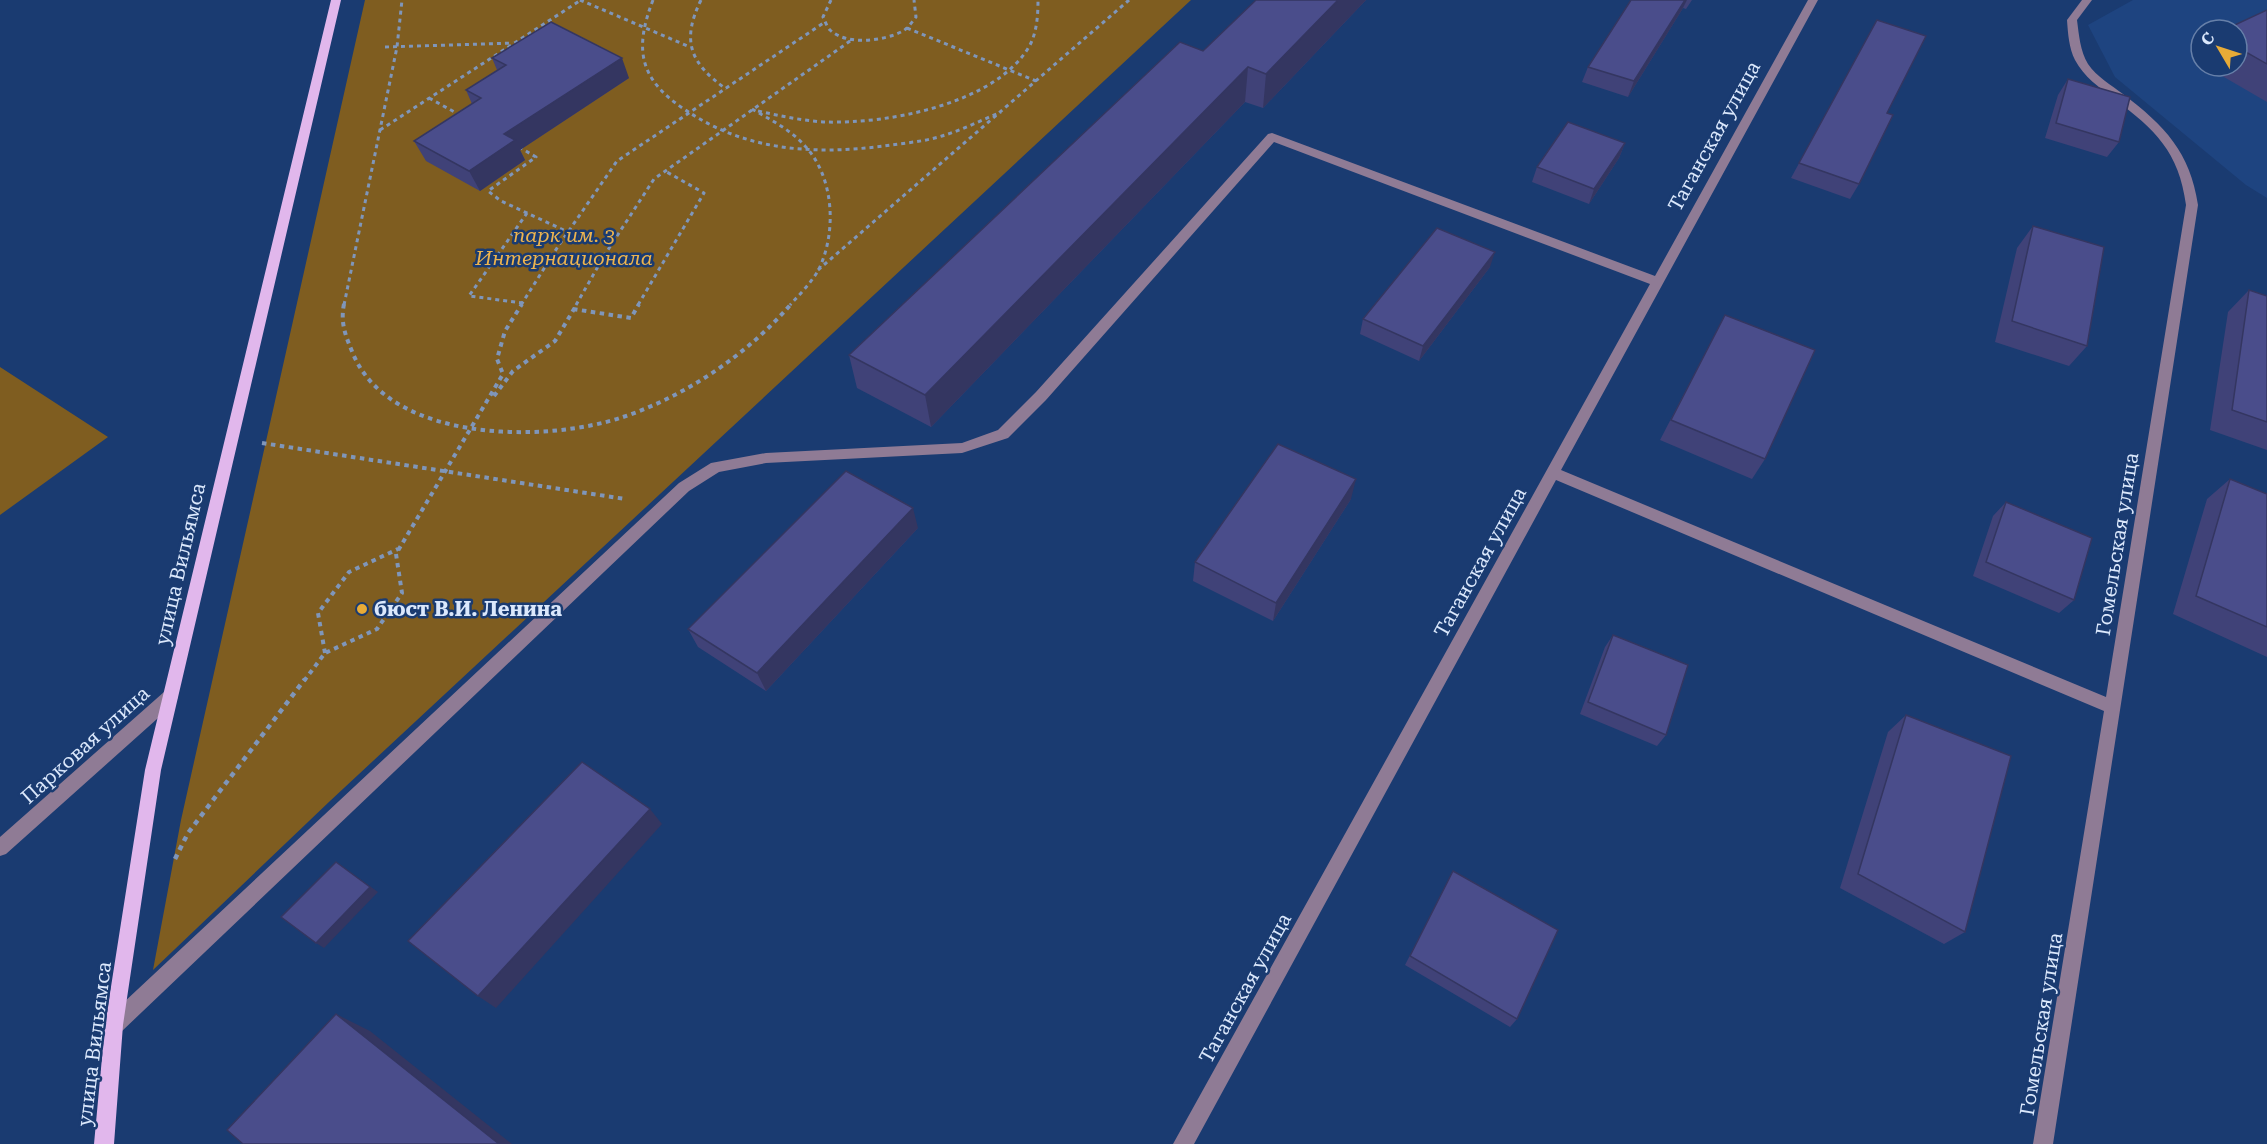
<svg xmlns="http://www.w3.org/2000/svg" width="2267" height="1144" font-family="'Roboto Serif',serif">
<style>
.built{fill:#1e4480;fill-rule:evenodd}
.green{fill:#7f5d20}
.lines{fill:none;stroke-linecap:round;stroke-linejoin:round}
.path-far2{stroke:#7f96ba;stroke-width:3;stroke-dasharray:4 4;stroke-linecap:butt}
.path-far1{stroke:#7f96ba;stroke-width:4;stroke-dasharray:4.5 4.5;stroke-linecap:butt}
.path{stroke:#7f96ba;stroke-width:4.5;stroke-dasharray:5 5;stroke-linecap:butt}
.minor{fill:#8f7b95;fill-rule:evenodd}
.major{fill:#e1b7ec;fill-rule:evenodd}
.wall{fill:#404278}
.shaded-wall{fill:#343661}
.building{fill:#4a4d8b;stroke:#343661;stroke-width:1.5}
.poi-dot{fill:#e8ab37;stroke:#1a3b71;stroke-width:2}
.labels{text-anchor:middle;stroke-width:5;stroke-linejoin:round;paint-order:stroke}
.street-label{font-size:20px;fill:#dbe8fc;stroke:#1a3b71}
.park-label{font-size:20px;font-style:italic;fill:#edb44f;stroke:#1a3b71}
.poi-label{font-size:20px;font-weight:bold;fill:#dbe8fc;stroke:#1a3b71;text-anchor:start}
</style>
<rect width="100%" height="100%" fill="#1a3b71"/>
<!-- built -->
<path class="built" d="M2133,0H2267V198L2246,185L2115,77L2088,25ZM2201,30H2237V66H2201Z"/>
<!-- green -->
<path class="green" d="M365,0H1191L330,801L153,970L181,820Z
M0,367L108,437L0,515Z"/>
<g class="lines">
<!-- path-far2 -->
<path class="path-far2" d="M580,0L690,47
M653,0C634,49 639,79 684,109C745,151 812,155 884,146C903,143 923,142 942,136C962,130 982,120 1001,112
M701,0C681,41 690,63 726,89
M831,0L823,17C825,21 827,27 830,30C847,46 884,41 903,31C908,28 912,22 916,17L914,0
M907,28L1036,81
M385,47L513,43
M429,98L460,115
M752,109C771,120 791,130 805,146C834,177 837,231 819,269C812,282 800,294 790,305
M758,111C781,116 803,121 826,122C888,124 997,104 1030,45C1037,31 1038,15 1038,0
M380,130L581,0
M519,147L536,157L488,191L501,201L568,232
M818,270L1129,0
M523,303L469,296L527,213
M344,305L397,47L402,0
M521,305L557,248L617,161L825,22
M576,305L604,256L654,179L853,39
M638,305L704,193L665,171"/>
<!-- path-far1 -->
<path class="path-far1" d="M344,304C340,324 346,337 354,356C393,443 546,443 623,417C686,396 748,354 791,304
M573,309L631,318L639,304
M494,396L513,371L555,341L577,304
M262,443L625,499
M325,653L318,613L349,572L398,549
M304,681L325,653L377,629L402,593L396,554L503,374L497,359L505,331L522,304"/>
<!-- path -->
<path class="path" d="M175,859L188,833L305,679"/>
<!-- minor -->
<path class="minor" d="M1808,0H1818L1561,470L2106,697L2186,205C2179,152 2155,129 2114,99C2099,87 2084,77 2075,60C2069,48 2068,34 2067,20L2082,0H2092L2077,20C2079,35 2080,51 2088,64C2097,77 2111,85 2123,94C2165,126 2190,152 2198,205L2053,1144H2033L2104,711L1556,480L1194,1144H1173L1650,284L1274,142L1046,400L1008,438L962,453L766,463L719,472L689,491L121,1032L114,1034L107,1032L105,1025L107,1018L679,483L711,463L766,453L962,443L998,430L1036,392L1268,134L1272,133L1655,276Z
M170,690L176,692L178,697L176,702L6,854L0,856V837L164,692Z"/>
<!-- major -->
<path class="major" d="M331,0H341L161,770L123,1025L114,1144H94L105,1025L145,770Z"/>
</g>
<!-- wall -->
<path class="wall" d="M1256,0H1366L1263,108L1245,102L931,427L857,388L849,355L1203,51Z
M1631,0H1692L1686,9L1683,8L1628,97L1582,82L1588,67Z
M2267,10V102L2205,66H2237V30Z
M1877,20L1859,184L1850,199L1791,178Z
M2201,52V63L2195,60Z
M492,58L629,78L520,150L525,160L480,191L426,161L414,141L472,104L466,90L497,70Z
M2068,79L2119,142L2107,157L2045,138L2058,95Z
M1625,143L1619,158L1589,204L1532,182L1537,167Z
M2033,226L2087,346L2069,366L1995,342L2017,248Z
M1490,267L1419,361L1360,334L1363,319Z
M2249,290L2267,296V450L2210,430L2228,312Z
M1725,315L1765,459L1752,479L1660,440Z
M2230,479L2267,494V657L2173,614L2207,499Z
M1351,499L1273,621L1193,581L1195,562Z
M2006,502L2074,600L2059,613L1973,576L1993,516Z
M918,528L766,691L698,647L688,629Z
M1613,635L1666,735L1657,746L1580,714L1605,647Z
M1906,715L1965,932L1944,944L1840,888L1888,732Z
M1453,871L1517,1019L1510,1027L1405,965Z"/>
<!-- shaded-wall -->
<path class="shaded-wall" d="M1338,0H1366L1263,108L1266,74Z
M1685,0H1687L1683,8L1628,97L1634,81Z
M622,58L629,78L520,150L525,160L480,191L469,171L504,134Z
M1248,67L1245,102L931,427L925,395Z
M1625,143L1619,158L1589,204L1594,189Z
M1495,252L1490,267L1419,361L1423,346Z
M1356,479L1351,499L1273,621L1276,603Z
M913,508L918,528L766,691L757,673Z
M650,809L662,824L496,1008L478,996Z
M336,862L378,892L324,948L316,943Z
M336,1014L370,1031L512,1144H499Z"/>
<!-- building -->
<path class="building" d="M1256,0H1338L1266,74L1248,67L925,395L849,355L1180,42L1203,51Z
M1631,0H1685L1634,81L1588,67Z
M2267,10V64L2237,47V30H2224Z
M1877,20L1926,36L1887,113L1893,115L1859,184L1799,163Z
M551,22L622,58L504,134L515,140L469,171L414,141L481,98L466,90L506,65L492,58Z
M2068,79L2130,97L2119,142L2056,123Z
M1568,122L1625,143L1594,189L1537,167Z
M2033,226L2104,247L2087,346L2012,321Z
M1437,228L1495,252L1423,346L1363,319Z
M2249,290L2267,296V422L2232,410Z
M1725,315L1815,350L1765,459L1671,420Z
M1278,444L1356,479L1276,603L1195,562Z
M846,471L913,508L757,673L688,629Z
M2230,479L2267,494V627L2196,596Z
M2006,502L2092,538L2074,600L1986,562Z
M1613,635L1688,665L1666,735L1588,702Z
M1906,715L2011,756L1965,932L1858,874Z
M582,762L650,809L478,996L408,941Z
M336,862L370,887L316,943L281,917Z
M1453,871L1558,930L1517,1019L1410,956Z
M336,1014L499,1144H243L227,1130Z"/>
<!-- markers -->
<circle class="poi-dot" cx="362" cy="609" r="6"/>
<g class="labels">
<!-- street labels -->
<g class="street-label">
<text transform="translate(1714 136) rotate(-61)" y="7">Таганская улица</text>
<text transform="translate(2117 544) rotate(-81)" y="7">Гомельская улица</text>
<text transform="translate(1480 562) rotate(-61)" y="7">Таганская улица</text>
<text transform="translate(180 564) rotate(-77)" y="7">улица Вильямса</text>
<text transform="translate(85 745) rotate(-42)" y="7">Парковая улица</text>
<text transform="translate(1245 988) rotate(-61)" y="7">Таганская улица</text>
<text transform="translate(2041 1024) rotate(-81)" y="7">Гомельская улица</text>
<text transform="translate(94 1044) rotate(-83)" y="7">улица Вильямса</text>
</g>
<!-- park labels -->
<g class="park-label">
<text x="564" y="242">парк им. 3<tspan x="564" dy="23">Интернационала</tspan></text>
</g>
<!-- poi labels -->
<g class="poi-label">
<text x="374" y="616">бюст В.И. Ленина</text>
</g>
</g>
<!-- north arrow -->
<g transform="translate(2219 48) rotate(309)"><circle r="28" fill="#1a3b71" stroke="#6780a9" stroke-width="1.5"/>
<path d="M0-4.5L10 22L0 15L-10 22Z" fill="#e8ab37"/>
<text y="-9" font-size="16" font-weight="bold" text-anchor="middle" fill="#dbe8fc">С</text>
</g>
</svg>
